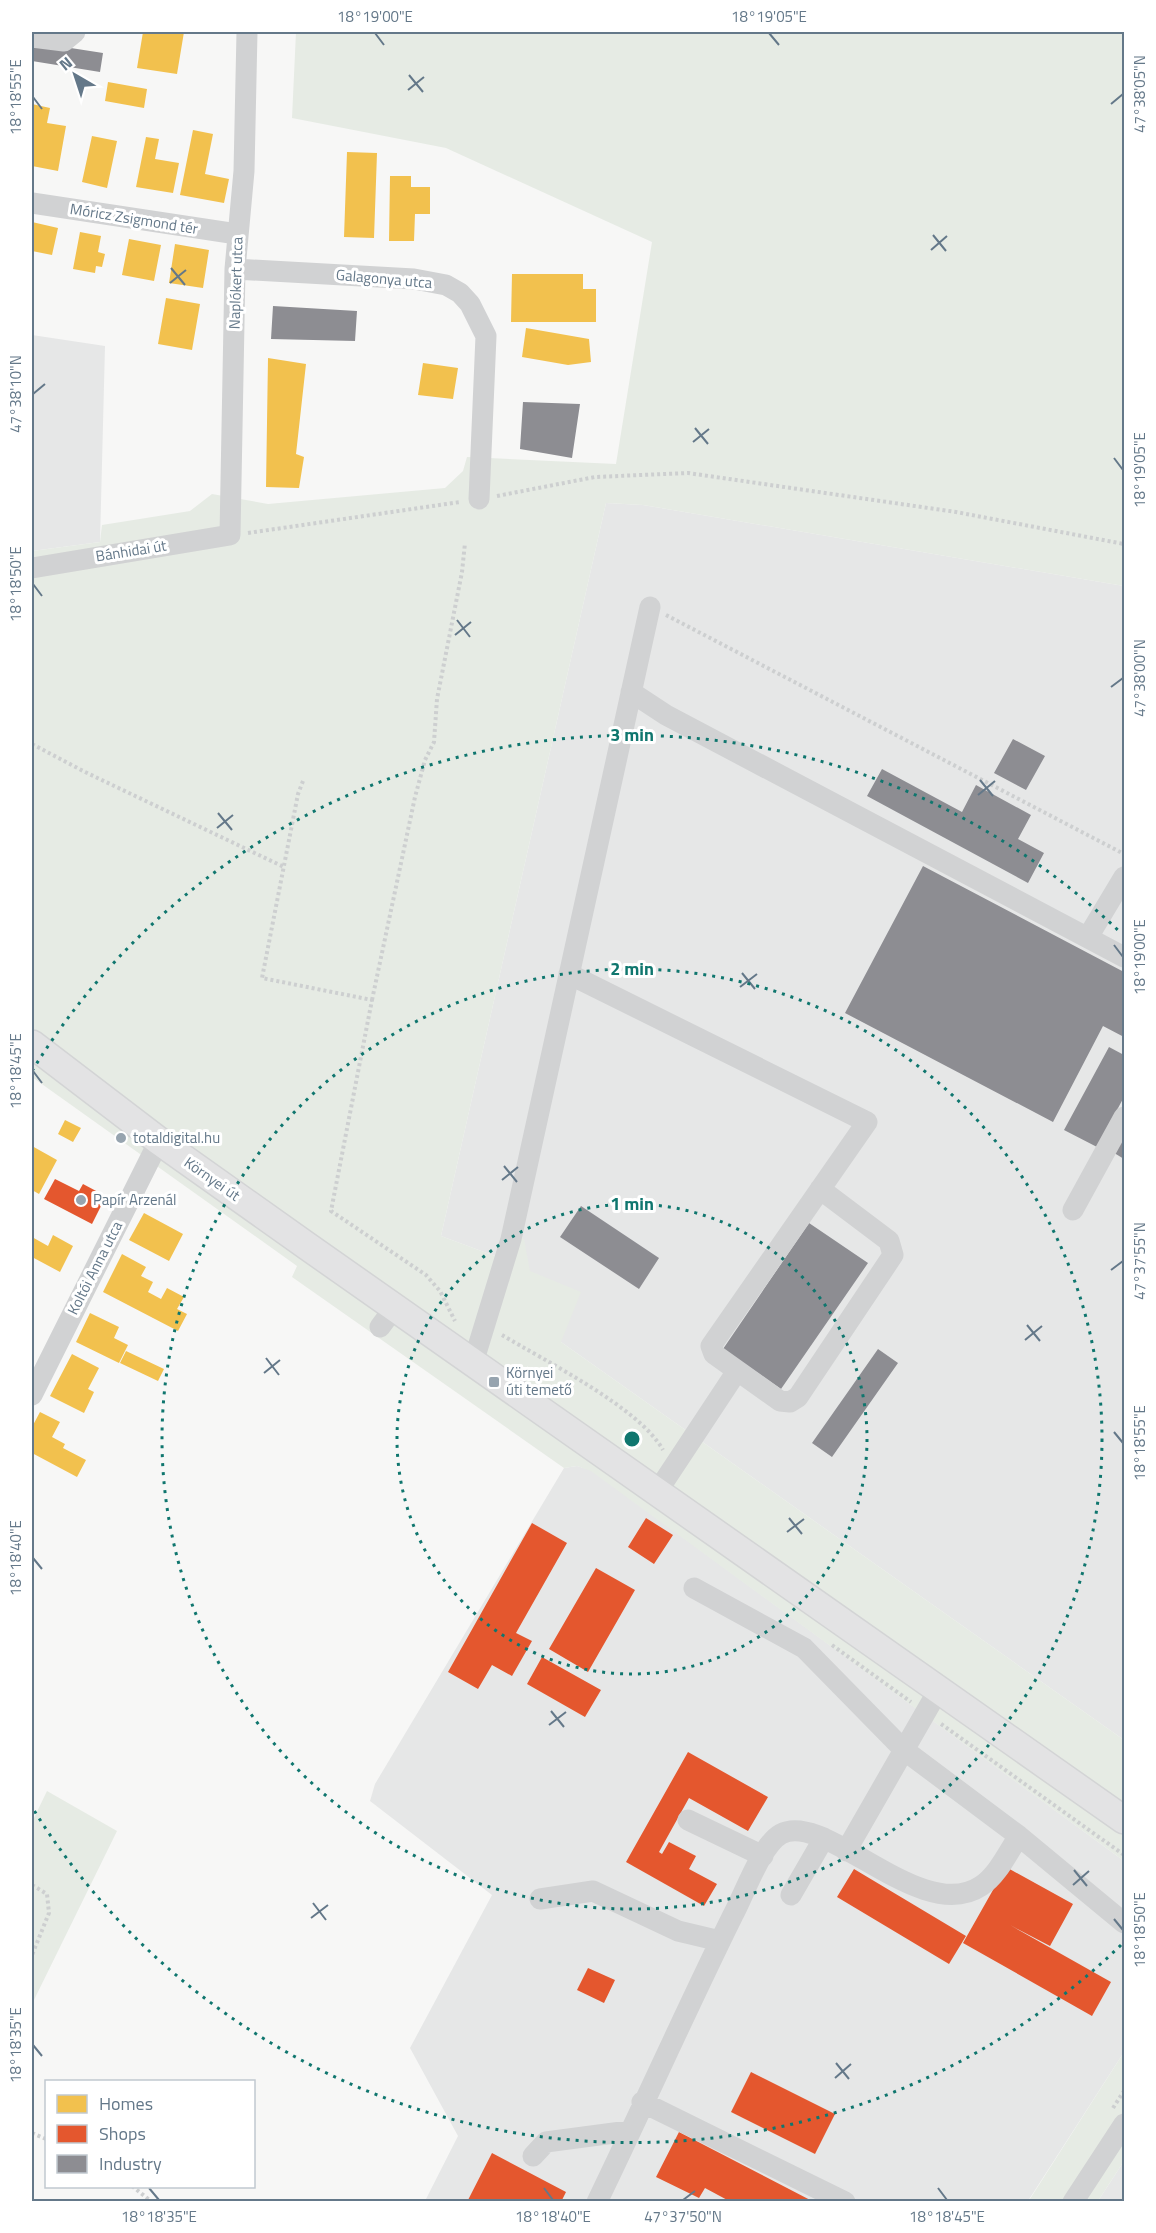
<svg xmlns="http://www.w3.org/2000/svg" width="1156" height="2233" font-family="'Titillium Web',sans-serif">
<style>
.built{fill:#e6e7e7}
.green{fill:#e6ebe4}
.homes{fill:#f2c14e}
.shops{fill:#e4572e}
.industry{fill:#8d8d92}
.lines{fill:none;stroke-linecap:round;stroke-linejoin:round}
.major-casing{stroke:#d3d4d5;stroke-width:30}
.path{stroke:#cdcfd0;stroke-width:4;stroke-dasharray:3 3;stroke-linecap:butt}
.minor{stroke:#d1d2d3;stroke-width:21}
.major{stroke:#e3e3e4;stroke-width:27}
.ticks{fill:none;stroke:#647889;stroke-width:2}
.ring{fill:none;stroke:#0f766e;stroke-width:3;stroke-dasharray:3 6}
.poi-dot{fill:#97a4af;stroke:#fff;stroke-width:2}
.labels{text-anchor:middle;stroke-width:6;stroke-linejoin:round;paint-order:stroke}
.street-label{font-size:15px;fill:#647889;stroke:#fff}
.poi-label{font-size:15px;fill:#647889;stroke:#fff;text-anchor:start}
.centre{fill:#0f766e;stroke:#fff;stroke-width:3}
.ring-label{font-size:18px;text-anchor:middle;font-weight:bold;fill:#0f766e;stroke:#fff;stroke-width:6;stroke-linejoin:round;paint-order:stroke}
.neatline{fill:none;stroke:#647889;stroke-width:2}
.ticks-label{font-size:15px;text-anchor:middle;fill:#647889}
</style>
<rect width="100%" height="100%" fill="#f7f7f6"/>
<!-- built -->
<path class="built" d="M32,335L105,346L100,542L32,551Z
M606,503L643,505L1124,586V1740L561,1342L495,1256L441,1236Z
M577,1466L591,1470L1124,1861V2052L1028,2201H425L458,2136L410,2048L492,1895L370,1801L375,1784L564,1468Z
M1124,2161V2201H1098Z"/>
<!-- green -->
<path class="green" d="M296,32H1124V586L643,505L606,503L441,1236L495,1256L502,1232L524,1239L530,1271L581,1292L561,1342L1124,1740V1861L591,1471L577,1466L564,1468L292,1277L297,1266L32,1077V551L100,542L102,525L190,511L212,494L268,504L445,488L463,471L467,457L616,464L652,242L446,148L292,118Z
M47,1791L117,1831L32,2004V1822Z
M1124,2052V2161L1098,2201L1028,2202Z"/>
<!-- homes -->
<path class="homes" d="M143,32H184L177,74L137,68Z
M108,82L147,89L144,108L105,101Z
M32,104L50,108L47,123L66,126L58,171L32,166Z
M193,130L213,134L205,174L229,179L224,203L180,195Z
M92,136L117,141L107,188L82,182Z
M146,137L159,139L155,159L179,163L173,193L136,187Z
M347,152L377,153L374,238L344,237Z
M390,176H411V187H430V214H415L414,241H389Z
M32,222L58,228L52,255L32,251Z
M80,232L101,236L98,252L105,254L102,267L96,266L95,273L73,269Z
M129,239L161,245L154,281L122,275Z
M175,244L209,250L203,288L169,283Z
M512,274H583V289H596V322H511Z
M166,298L200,304L192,350L158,344Z
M526,328L589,339L591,362L568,365L522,357Z
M268,358L306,364L296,454L304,457L299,488L266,487Z
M423,363L458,368L453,399L418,395Z
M65,1120L81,1128L73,1142L58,1134Z
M32,1146L57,1160L39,1194L32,1190Z
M144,1213L183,1234L169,1261L129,1240Z
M53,1235L73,1246L60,1272L32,1257V1237L48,1246Z
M122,1254L146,1267L141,1276L153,1282L148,1292L161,1299L167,1288L184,1297L177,1309L187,1314L178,1331L103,1292Z
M90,1313L119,1327L114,1338L128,1345L119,1363L76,1342Z
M126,1351L164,1369L158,1381L120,1363Z
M72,1354L99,1368L88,1389L94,1392L84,1413L50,1396Z
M40,1412L60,1422L52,1437L65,1444L63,1448L86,1460L77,1477L32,1453V1427Z"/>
<!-- shops -->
<path class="shops" d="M55,1179L79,1191L83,1184L98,1192L95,1197L103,1202L92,1224L44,1199Z
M646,1518L673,1535L654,1564L628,1547Z
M532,1523L567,1543L516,1633L532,1641L512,1676L492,1665L478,1689L448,1672Z
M596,1568L635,1590L588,1672L549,1649Z
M542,1657L601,1690L585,1717L527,1684Z
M688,1752L768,1797L748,1831L689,1798L659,1852L662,1854L669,1842L696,1856L689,1869L717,1884L704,1906L626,1862Z
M1006,1867L1073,1904L1050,1946L1010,1925L1111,1982L1092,2016L963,1943Z
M854,1869L966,1936L949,1964L837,1897Z
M588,1968L615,1980L604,2003L577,1990Z
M751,2072L835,2114L815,2154L731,2112Z
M679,2132L814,2202H731L705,2188L699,2198L656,2177Z
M492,2153L566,2192L561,2202H467Z"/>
<!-- industry -->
<path class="industry" d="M32,42L103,53L100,72L32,61Z
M273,306L357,311L355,341L271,339Z
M523,402L580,404L572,458L520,449Z
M1013,739L1045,756L1026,790L994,773Z
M882,769L962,812L976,785L1031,815L1018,839L1044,853L1028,883L867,796Z
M923,866L1124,972V1037L1103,1026L1053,1122L845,1013Z
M1109,1047L1124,1055V1097L1097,1147L1064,1130Z
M1124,1128V1159L1111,1151Z
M581,1206L659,1258L639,1289L560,1237Z
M809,1223L868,1263L781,1389L723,1349Z
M878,1349L898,1363L832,1457L812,1443Z"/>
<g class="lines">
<defs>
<path id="major" d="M32,1044L159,1141L307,1246L1124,1820"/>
</defs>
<!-- major casing -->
<use href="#major" class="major-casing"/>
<!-- path -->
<path class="path" d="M497,496L595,477L688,473L956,512L1124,544
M248,533L460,502
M666,615L1124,854
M32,744L85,772L284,867
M303,781L298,794L262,978L372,1000L331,1211L426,1275L440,1291L455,1321
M372,1000L415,797L425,760L434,742L437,699L462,572L465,543
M502,1335C545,1361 640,1408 663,1450
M832,1645L911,1702
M941,1724L1124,1855
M32,1885L47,1894L49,1913L32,1955
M1113,2108L1124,2091
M32,2133L46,2139
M132,2186L152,2202"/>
<!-- minor -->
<path class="minor" d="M32,37L64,41L75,32
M32,203L237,234
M235,269L414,279L446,285L460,293L470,304L486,336L479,499
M32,568L230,535L235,269L244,171L247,32
M631,692L666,715L1124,957
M1088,937L1124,877
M569,974L867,1122L711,1346L714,1354L780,1401L790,1402L798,1397L893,1255L889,1241L820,1189
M1073,1210L1124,1117
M380,1327L394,1308
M473,1363L511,1239L650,607
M32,1395L159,1141
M657,1492L737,1371
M694,1588L804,1648L904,1750L1019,1836L1124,1923
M688,1820L763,1856
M846,1851L939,1689
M791,1895L824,1838
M540,1899L593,1891L678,1931L720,1941
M642,2102L845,2202
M533,2156L546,2142L629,2131
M597,2202C643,2107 686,2010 733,1915C744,1895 761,1845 781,1834C825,1810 921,1926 981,1886C998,1875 1008,1852 1019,1836
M1073,2202L1124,2124"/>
<!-- major -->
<use href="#major" class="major"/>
</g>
<!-- ticks -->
<path class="ticks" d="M375,33L384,45M769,33L779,45M409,75L423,92M408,90L424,77M33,97L42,109M1111,104L1123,94M933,235L946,251M931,250L947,236M171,268L185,285M170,283L186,270M33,394L45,384M695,428L708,444M693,442L709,429M1114,458L1123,470M33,584L42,596M457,620L470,637M455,635L471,622M1111,687L1123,678M980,780L993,796M978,795L995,781M218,813L232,830M217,828L233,815M1114,945L1123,957M742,973L755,989M740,987L757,974M33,1071L42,1083M504,1166L517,1182M502,1180L518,1167M1111,1270L1123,1261M1027,1325L1040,1341M1025,1340L1042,1326M266,1358L279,1375M264,1373L280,1360M1114,1432L1123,1443M789,1518L802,1534M787,1532L804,1519M33,1558L42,1569M551,1711L564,1727M549,1725L566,1712M1074,1870L1087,1886M1073,1885L1089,1871M313,1903L326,1920M311,1918L328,1905M1114,1919L1123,1930M33,2045L42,2056M836,2063L849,2079M835,2078L851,2064M149,2188L159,2200M544,2188L553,2200M938,2188L947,2200M683,2200L695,2191"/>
<!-- distance rings -->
<g class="ring">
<circle cx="632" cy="1439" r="235"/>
<circle cx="632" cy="1439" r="470"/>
<path d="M1121 1945A704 704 0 0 1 32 1807M32 1071A704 704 0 0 1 1121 933"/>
</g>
<!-- markers -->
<g class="poi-dot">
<circle cx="121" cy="1138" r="6"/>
<circle cx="81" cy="1200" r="6"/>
<rect x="488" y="1376" width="12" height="12" rx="3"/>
</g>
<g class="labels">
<!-- street labels -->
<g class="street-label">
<text transform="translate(134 219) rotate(9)" y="5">Móricz Zsigmond tér</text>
<text transform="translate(384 279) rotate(5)" y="5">Galagonya utca</text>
<text transform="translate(236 283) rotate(-88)" y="5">Naplókert utca</text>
<text transform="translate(131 551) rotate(-9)" y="5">Bánhidai út</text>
<text transform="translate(212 1179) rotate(35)" y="5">Környei út</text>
<text transform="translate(95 1268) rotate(-63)" y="5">Koltói Anna utca</text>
</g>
<!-- poi labels -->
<g class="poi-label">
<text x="133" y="1143">totaldigital.hu</text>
<text x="93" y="1205">Papír Arzenál</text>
<text x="506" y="1378">Környei<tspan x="506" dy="17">úti temető</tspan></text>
</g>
</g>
<circle cx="632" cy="1439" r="9" class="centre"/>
<g class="ring-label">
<text x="632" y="741">3 min</text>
<text x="632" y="975">2 min</text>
<text x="632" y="1210">1 min</text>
</g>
<!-- border -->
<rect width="1156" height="2233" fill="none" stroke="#ffffff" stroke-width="66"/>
<!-- legend -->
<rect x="45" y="2080" width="210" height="108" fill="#ffffff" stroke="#c1c9d0" stroke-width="1.5"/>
<rect x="57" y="2095" width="30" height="18" fill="#f2c14e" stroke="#c1c9d0" stroke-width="1.5"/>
<text x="99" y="2110" font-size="18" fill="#647889">Homes</text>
<rect x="57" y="2125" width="30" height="18" fill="#e4572e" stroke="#c1c9d0" stroke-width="1.5"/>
<text x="99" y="2140" font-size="18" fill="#647889">Shops</text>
<rect x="57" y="2155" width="30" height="18" fill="#8d8d92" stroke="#c1c9d0" stroke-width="1.5"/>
<text x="99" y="2170" font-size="18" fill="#647889">Industry</text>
<!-- north arrow -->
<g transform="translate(75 75) rotate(321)" stroke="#ffffff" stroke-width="4.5" paint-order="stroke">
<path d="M0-4.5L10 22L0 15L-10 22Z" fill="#647889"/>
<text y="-9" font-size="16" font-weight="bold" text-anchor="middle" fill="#647889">N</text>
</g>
<rect x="33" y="33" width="1090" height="2167" class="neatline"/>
<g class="ticks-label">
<text x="375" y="22">18°19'00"E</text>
<text x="769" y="22">18°19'05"E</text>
<text transform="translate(1140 94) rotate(-90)" y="5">47°38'05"N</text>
<text transform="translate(16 97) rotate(-90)" y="5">18°18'55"E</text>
<text transform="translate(16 394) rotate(-90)" y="5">47°38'10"N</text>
<text transform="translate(1140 470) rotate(-90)" y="5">18°19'05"E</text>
<text transform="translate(16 584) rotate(-90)" y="5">18°18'50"E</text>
<text transform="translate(1140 678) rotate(-90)" y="5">47°38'00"N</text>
<text transform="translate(1140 957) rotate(-90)" y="5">18°19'00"E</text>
<text transform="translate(16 1071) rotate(-90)" y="5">18°18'45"E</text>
<text transform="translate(1140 1261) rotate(-90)" y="5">47°37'55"N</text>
<text transform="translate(1140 1443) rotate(-90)" y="5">18°18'55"E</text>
<text transform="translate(16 1558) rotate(-90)" y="5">18°18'40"E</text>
<text transform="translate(1140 1930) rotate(-90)" y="5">18°18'50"E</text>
<text transform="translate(16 2045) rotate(-90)" y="5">18°18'35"E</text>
<text x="159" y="2222">18°18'35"E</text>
<text x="553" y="2222">18°18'40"E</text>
<text x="683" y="2222">47°37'50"N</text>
<text x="947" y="2222">18°18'45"E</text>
</g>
</svg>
